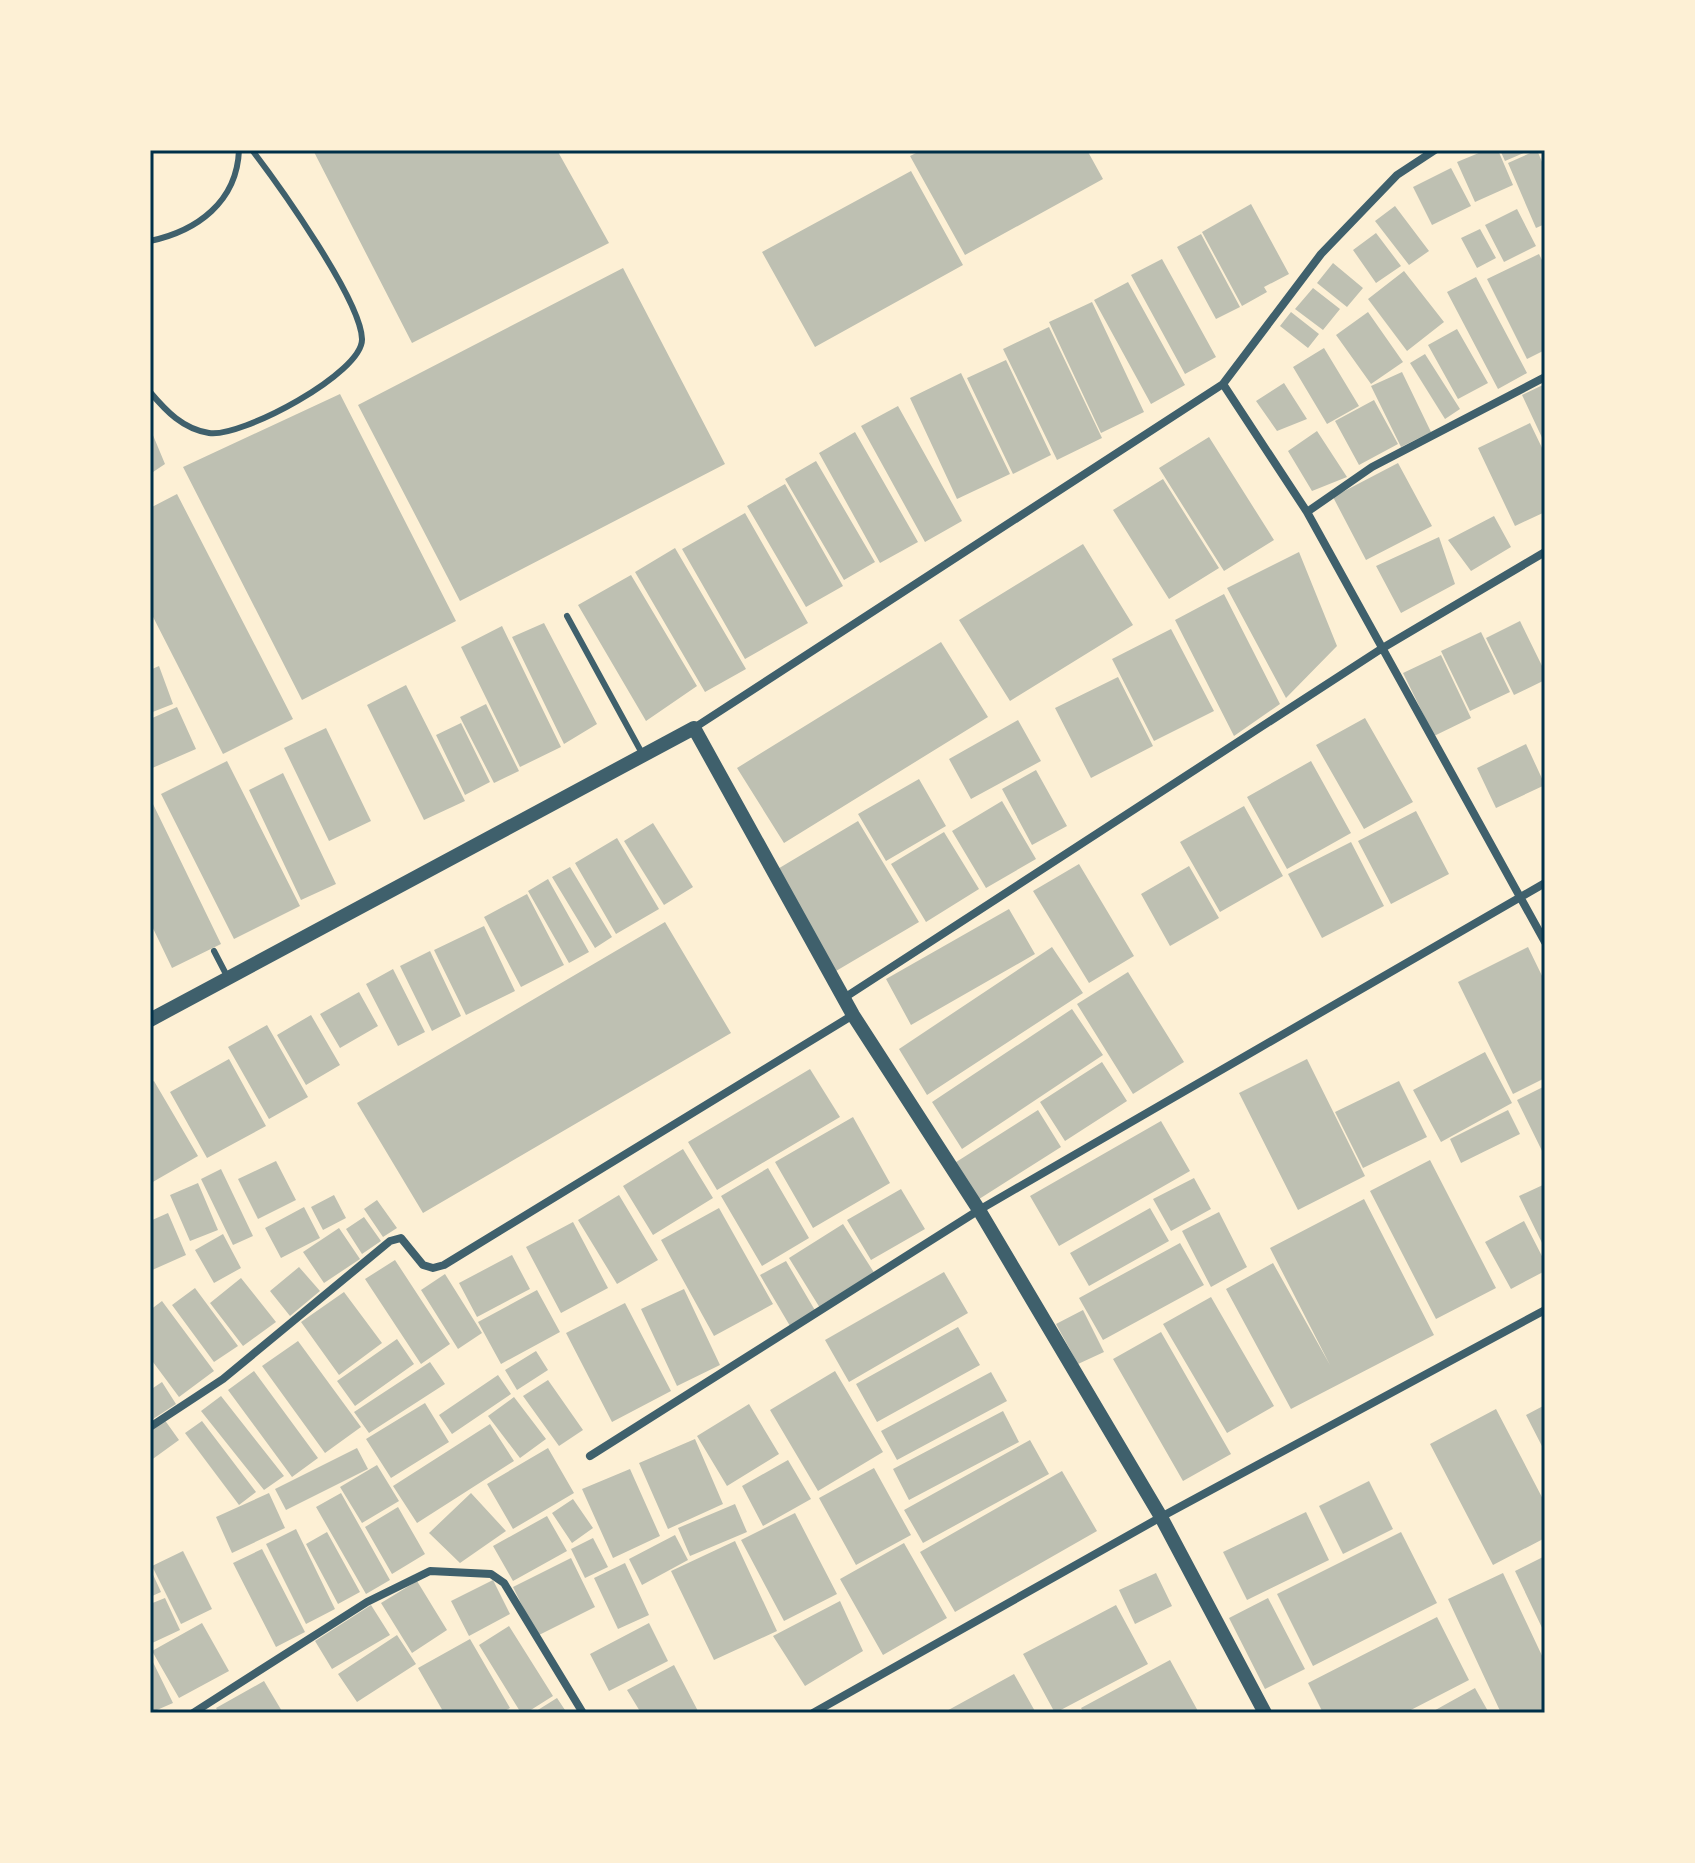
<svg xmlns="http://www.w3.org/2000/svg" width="1695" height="1863" font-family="'Open Sans',sans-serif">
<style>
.building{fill:#bec0b2}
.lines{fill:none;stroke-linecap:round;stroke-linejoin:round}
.service{stroke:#3f606c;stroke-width:6}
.minor{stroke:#3f606c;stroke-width:8}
.tertiary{stroke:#3f606c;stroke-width:14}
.neatline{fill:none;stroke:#003049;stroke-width:3}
</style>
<rect width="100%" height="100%" fill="#fdf0d5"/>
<!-- building -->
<path class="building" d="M313,150H557L609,243L412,343Z
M922,150H1087L1103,179L965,255L910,156Z
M1486,150H1498L1513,185L1475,202L1457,162Z
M1500,150H1531L1505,161Z
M1537,150L1545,169V224L1536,228L1508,163Z
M1451,168L1471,206L1432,225L1413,187Z
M911,171L963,265L815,347L762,252Z
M1251,204L1289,274L1264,287L1267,292L1242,306L1202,232Z
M1395,206L1429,251L1409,265L1375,221Z
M1517,209L1536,246L1504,262L1485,225Z
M1480,229L1496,258L1477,268L1461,238Z
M1376,233L1401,266L1376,283L1353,250Z
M1201,234L1240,307L1216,319L1177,247Z
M1539,254L1545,266V350L1527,359L1487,279Z
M1162,259L1216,357L1185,374L1131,275Z
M1333,263L1363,288L1347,307L1317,283Z
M623,268L725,464L460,601L358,405Z
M1404,271L1444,322L1407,351L1368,299Z
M1476,277L1527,373L1498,389L1447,292Z
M1128,282L1185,385L1151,404L1094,300Z
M1313,288L1340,309L1323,330L1295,309Z
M1092,302L1144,412L1101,433L1049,322Z
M1291,312L1319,334L1308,348L1280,326Z
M1368,312L1403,362L1371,384L1336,335Z
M1049,327L1102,438L1057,460L1003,349Z
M1457,329L1488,383L1458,399L1428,345Z
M1324,348L1359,406L1327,424L1293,367Z
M1425,354L1460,409L1445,419L1410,363Z
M1006,360L1051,455L1013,474L967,378Z
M1402,372L1431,432L1401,447L1371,386Z
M961,373L1010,474L957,499L910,398Z
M1284,383L1307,419L1277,431L1256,401Z
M1545,384V444L1522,395Z
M340,394L456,621L302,700L183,467Z
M1374,400L1398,444L1359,465L1335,421Z
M898,406L962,521L925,542L861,426Z
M1530,423L1545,454V512L1515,526L1478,448Z
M150,428L165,464L150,474Z
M1317,431L1347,477L1312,491L1288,451Z
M855,432L918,542L880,563L819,453Z
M1209,437L1274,540L1224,571L1159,468Z
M816,461L875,562L844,580L785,479Z
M1398,463L1432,526L1366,560L1333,497Z
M1163,479L1219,568L1169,599L1113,510Z
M785,484L843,586L806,607L747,506Z
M177,494L293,719L223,754L150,611V508Z
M745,513L808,623L745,659L682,549Z
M1494,516L1511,547L1471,571L1448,540Z
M1439,537L1455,584L1401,613L1376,566Z
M1083,544L1133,625L1010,701L959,620Z
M675,548L746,669L705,692L635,572Z
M1299,552L1337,646L1286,698L1227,588Z
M631,575L697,686L646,721L578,605Z
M1224,594L1280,704L1234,736L1175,620Z
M1520,621L1545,672V680L1514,695L1486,638Z
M544,623L597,724L564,744L512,637Z
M502,626L561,747L520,767L461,647Z
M1171,629L1214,711L1154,741L1112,659Z
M1481,632L1510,692L1470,711L1441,651Z
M941,642L988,717L784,843L737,768Z
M1441,655L1471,718L1434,736L1403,673Z
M159,666L173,704L150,713V670Z
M1118,677L1153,746L1091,778L1055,708Z
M406,685L465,801L424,820L367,705Z
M486,704L519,771L494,783L460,717Z
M177,707L196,749L150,769V719Z
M1365,718L1413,802L1364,829L1316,745Z
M1018,720L1041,761L971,799L949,759Z
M461,723L490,782L465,795L436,735Z
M326,728L371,821L329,841L284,748Z
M1526,744L1545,785L1496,808L1477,768Z
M227,761L300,906L234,939L161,794Z
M1311,761L1351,833L1287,869L1247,797Z
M1036,770L1067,826L1032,845L1002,789Z
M283,773L336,884L301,900L249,790Z
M919,779L946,826L886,861L858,814Z
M1002,801L1036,859L986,888L952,831Z
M153,804L221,944L172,968L150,922V805Z
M1244,806L1283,876L1220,912L1180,842Z
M1416,811L1449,874L1391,904L1358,841Z
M858,821L919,922L836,971L776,870Z
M653,823L693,887L664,905L624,841Z
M944,832L979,889L926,922L891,864Z
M617,838L659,909L616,934L575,863Z
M1351,842L1384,906L1322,938L1288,874Z
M1079,864L1134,956L1089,983L1033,891Z
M1189,866L1219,918L1170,946L1141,894Z
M570,867L612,937L595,948L552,877Z
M548,879L589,952L569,963L528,891Z
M527,894L564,965L521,987L484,917Z
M1009,909L1035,954L911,1025L886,979Z
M665,922L731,1033L423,1213L357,1103Z
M484,926L515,991L466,1015L434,950Z
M1052,947L1083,993L927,1095L899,1049Z
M1528,947L1545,982V1078L1513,1094L1458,982Z
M430,951L461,1016L432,1031L400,966Z
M393,969L425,1032L398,1046L366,984Z
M1128,972L1184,1062L1133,1094L1077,1004Z
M359,992L378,1026L340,1048L320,1014Z
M1072,1009L1103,1055L962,1149L932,1102Z
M311,1015L340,1065L306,1085L277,1035Z
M267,1025L308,1097L269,1119L228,1047Z
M1485,1052L1512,1103L1441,1142L1413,1090Z
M229,1059L266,1126L207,1158L170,1092Z
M1307,1059L1365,1176L1298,1210L1239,1093Z
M1102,1062L1127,1101L1065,1141L1040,1102Z
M810,1069L840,1117L717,1190L688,1142Z
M154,1081L198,1156L151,1183L150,1083Z
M1399,1081L1427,1137L1363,1168L1335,1112Z
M1545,1086V1157L1517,1100Z
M1038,1110L1061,1147L976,1201L953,1164Z
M1508,1110L1520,1134L1461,1163L1450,1139Z
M853,1117L890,1183L813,1228L775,1162Z
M1161,1121L1190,1171L1059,1246L1030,1196Z
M683,1149L713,1198L653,1235L623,1186Z
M1430,1160L1496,1288L1436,1319L1370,1191Z
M276,1161L296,1200L258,1219L238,1179Z
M768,1168L809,1238L762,1266L721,1196Z
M221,1169L253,1236L233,1245L201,1179Z
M1194,1178L1211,1209L1171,1231L1153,1199Z
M198,1183L218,1230L190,1241L170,1195Z
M1545,1184V1249L1519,1196Z
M901,1189L925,1229L871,1260L847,1220Z
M334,1195L346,1218L323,1230L311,1207Z
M619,1195L658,1260L617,1284L578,1220Z
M1364,1199L1434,1335L1291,1409L1226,1289L1273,1263L1330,1365L1270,1248Z
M377,1200L397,1228L383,1237L364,1209Z
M304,1207L320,1238L281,1258L265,1228Z
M719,1208L773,1304L714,1336L661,1240Z
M1150,1208L1169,1241L1089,1286L1070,1253Z
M1219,1212L1247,1267L1211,1287L1182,1231Z
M168,1213L186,1255L150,1271V1221Z
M364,1217L381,1241L362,1254L346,1229Z
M1524,1221L1545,1262V1271L1511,1289L1485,1242Z
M573,1222L608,1288L561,1313L526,1247Z
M843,1224L875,1274L820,1308L789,1258Z
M339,1228L360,1259L324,1283L303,1252Z
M223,1234L241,1268L214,1283L195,1250Z
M1180,1243L1204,1285L1103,1340L1079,1298Z
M512,1255L530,1289L477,1317L459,1283Z
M395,1260L450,1344L421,1364L365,1279Z
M786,1261L816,1312L790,1326L760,1275Z
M299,1267L320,1291L290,1316L270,1291Z
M944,1272L968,1313L849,1382L825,1340Z
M445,1274L482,1333L458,1349L421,1290Z
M241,1278L276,1322L243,1346L210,1303Z
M195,1288L238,1346L214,1362L172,1305Z
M684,1289L720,1365L677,1386L641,1309Z
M537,1290L560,1332L501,1364L478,1322Z
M344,1292L382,1343L339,1375L301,1322Z
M1211,1297L1274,1406L1227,1433L1163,1324Z
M162,1301L214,1371L179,1397L150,1358V1310Z
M625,1303L671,1391L612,1422L566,1333Z
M1083,1310L1104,1352L1078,1364L1056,1324Z
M958,1327L980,1365L877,1422L856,1384Z
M1161,1332L1231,1454L1183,1481L1113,1359Z
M397,1339L414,1364L355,1406L337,1381Z
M298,1341L361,1427L325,1453L262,1366Z
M536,1351L548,1370L517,1390L505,1370Z
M430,1362L445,1384L369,1433L354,1412Z
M254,1371L318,1458L292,1477L228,1390Z
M835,1371L883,1452L818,1491L770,1410Z
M991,1372L1007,1401L897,1460L881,1431Z
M498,1375L511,1394L452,1434L439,1415Z
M548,1380L583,1430L559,1446L523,1396Z
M162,1382L176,1404L150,1421V1390Z
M221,1396L284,1476L264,1490L201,1411Z
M514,1397L546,1439L520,1458L488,1416Z
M425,1403L449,1442L391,1478L366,1439Z
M749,1404L779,1454L727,1486L697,1436Z
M1545,1405V1452L1526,1415Z
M1496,1409L1545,1503V1538L1493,1565L1430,1444Z
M1003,1411L1019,1442L909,1500L893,1469Z
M164,1419L179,1440L150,1461V1429Z
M202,1421L256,1492L239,1505L185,1433Z
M490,1424L514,1461L417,1523L393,1486Z
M695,1439L723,1504L668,1529L639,1463Z
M1030,1440L1049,1474L923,1543L904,1510Z
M357,1448L368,1469L286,1510L275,1489Z
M548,1448L574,1493L513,1529L487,1484Z
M788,1460L811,1499L763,1526L742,1486Z
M377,1465L399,1501L362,1523L340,1487Z
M874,1468L911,1535L856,1565L819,1498Z
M630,1469L660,1536L613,1558L582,1489Z
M1062,1471L1097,1531L955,1612L920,1552Z
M1369,1481L1393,1529L1343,1554L1319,1506Z
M269,1493L285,1528L232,1553L216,1517Z
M341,1493L390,1580L366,1594L316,1507Z
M471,1493L506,1531L460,1563L429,1533Z
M573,1499L593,1528L572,1543L552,1513Z
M735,1504L747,1532L690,1556L678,1528Z
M398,1507L425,1554L392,1574L365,1527Z
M1306,1512L1329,1560L1247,1600L1223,1552Z
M795,1513L837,1594L784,1621L741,1540Z
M547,1516L567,1551L513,1581L493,1546Z
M296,1529L335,1609L306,1624L266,1544Z
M327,1532L360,1592L338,1604L306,1544Z
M1401,1532L1437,1603L1313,1666L1277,1594Z
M675,1535L688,1560L642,1585L629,1559Z
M593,1538L608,1567L585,1578L571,1549Z
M735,1541L777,1631L714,1660L671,1571Z
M904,1543L947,1618L883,1655L840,1579Z
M262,1549L305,1632L276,1647L233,1563Z
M183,1551L212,1609L181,1624L152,1566Z
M1545,1556V1634L1515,1571Z
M571,1558L595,1607L537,1636L513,1587Z
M625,1563L649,1615L618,1629L594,1578Z
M150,1568L161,1592L150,1597Z
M1156,1573L1172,1606L1135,1624L1119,1590Z
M1503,1573L1545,1662V1711L1540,1713H1501L1448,1599Z
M493,1580L510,1614L469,1636L451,1601Z
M417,1581L447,1630L412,1653L381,1603Z
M165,1598L180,1630L150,1644V1604Z
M1268,1598L1305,1669L1265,1689L1229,1618Z
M840,1601L863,1651L805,1686L773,1636Z
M371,1605L390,1635L332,1669L315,1641Z
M1116,1605L1148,1664L1055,1713L1023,1654Z
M1437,1617L1469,1680L1405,1713H1323L1308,1683Z
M202,1623L229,1671L179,1698L152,1651Z
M649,1623L668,1661L609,1691L590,1654Z
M509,1626L553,1696L526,1713H521L479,1645Z
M397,1635L416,1664L357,1702L338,1674Z
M470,1639L510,1708L501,1713H444L418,1668Z
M150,1656L173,1703L150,1713Z
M1170,1660L1199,1713H1084L1081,1708Z
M674,1665L699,1713H641L627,1690Z
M1014,1674L1036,1713H943Z
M264,1681L283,1713H219L216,1708Z
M1475,1688L1489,1713H1430Z
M557,1698L567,1713H533Z"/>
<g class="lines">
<!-- service -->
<path class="service" d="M150,241C197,231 237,202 239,150
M150,392C166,411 183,429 209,433C241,438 363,373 362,339C361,300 278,184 252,150
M567,616L643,755
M214,951L227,976"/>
<!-- minor -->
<path class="minor" d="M1223,384L1307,512L1545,942
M1307,512L1372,467L1545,377
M694,728L1223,384L1321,254L1397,175L1435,150
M844,998L1381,649L1545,552
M150,1427L223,1379L390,1241L401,1238L423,1265L433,1268L444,1265L853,1015
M590,1456L979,1210L1545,883
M193,1713L367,1602L430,1571L491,1574L504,1583L583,1713
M813,1713L1161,1517L1545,1310"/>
<!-- tertiary -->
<path class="tertiary" d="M150,1020L694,728L853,1015L979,1210L1161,1517L1265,1713"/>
</g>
<!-- border -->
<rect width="1695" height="1863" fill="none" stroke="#fdf0d5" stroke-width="304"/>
<rect x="152" y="152" width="1391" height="1559" class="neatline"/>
</svg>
